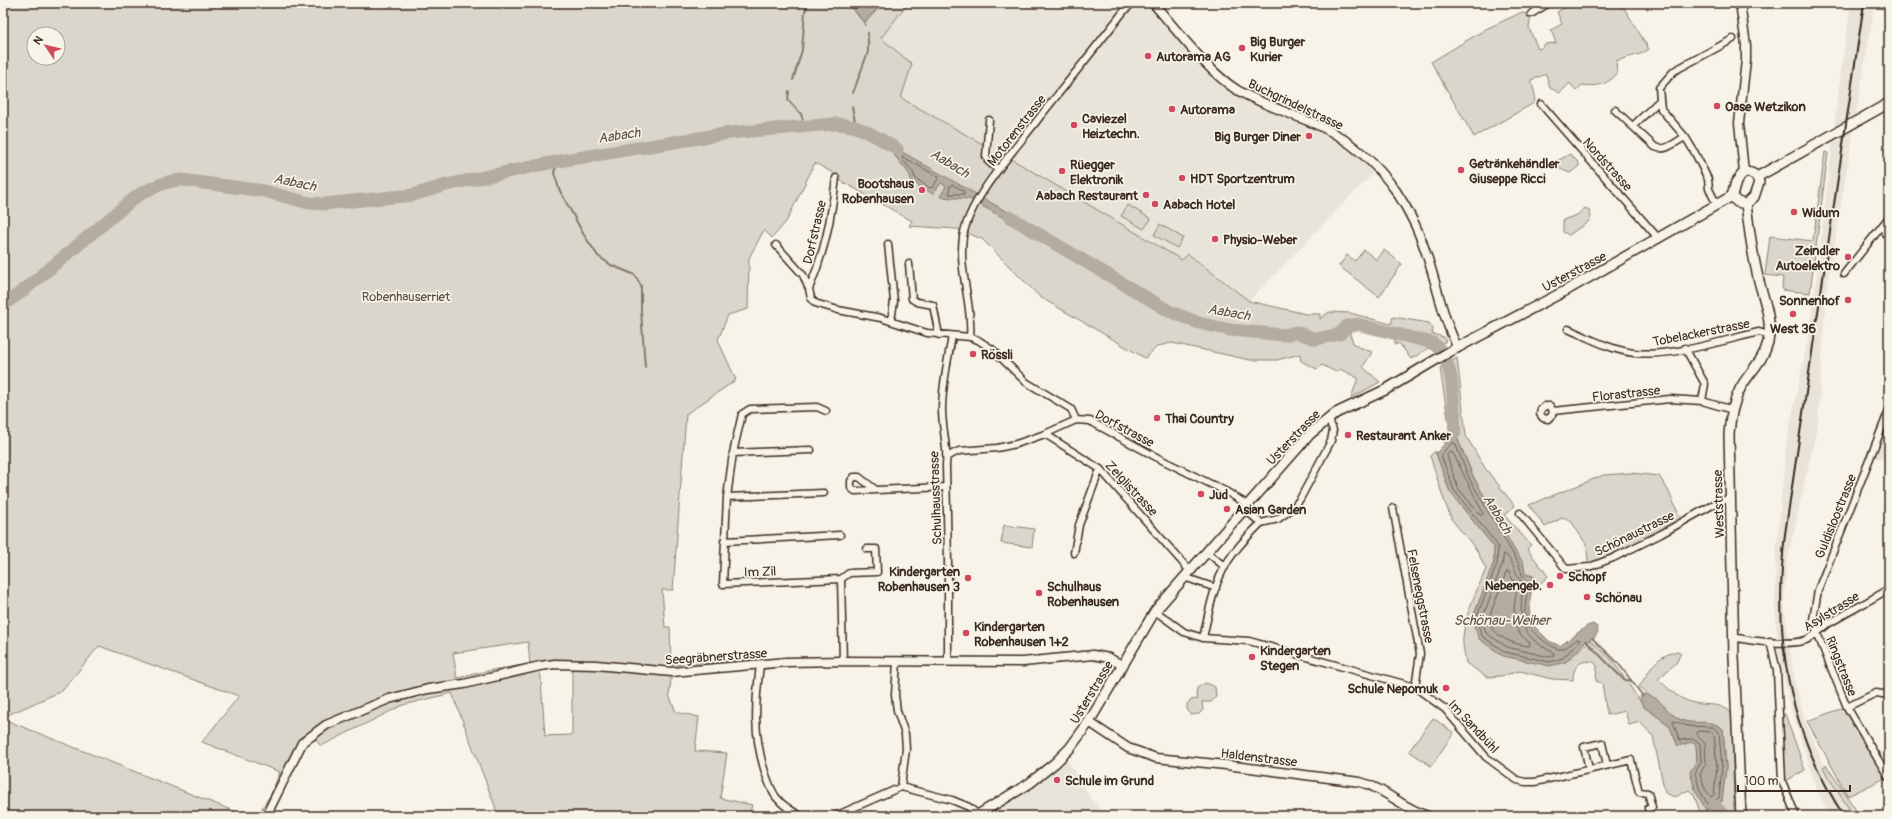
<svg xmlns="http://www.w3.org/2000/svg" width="1892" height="819" font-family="Pangolin,sans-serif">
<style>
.built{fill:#e9e4d9}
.green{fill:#dbd6cb;stroke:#8b8074;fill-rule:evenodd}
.water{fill:#b4aca0;stroke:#84786c}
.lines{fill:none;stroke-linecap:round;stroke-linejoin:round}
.shore{stroke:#6b5e52;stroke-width:1}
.stream{stroke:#84786c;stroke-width:2}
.river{stroke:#b4aca0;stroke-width:13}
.minor-casing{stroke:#3b2a1e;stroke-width:9}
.tertiary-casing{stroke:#3b2a1e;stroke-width:11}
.secondary-casing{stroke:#3b2a1e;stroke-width:12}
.minor{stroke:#f7f3e8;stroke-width:6}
.tertiary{stroke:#f7f3e8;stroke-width:8}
.secondary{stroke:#f7f3e8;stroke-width:9}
.rail{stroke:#3b2a1e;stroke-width:2}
.poi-dot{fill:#d1495b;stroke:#f7f3e8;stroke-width:1.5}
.labels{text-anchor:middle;stroke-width:3.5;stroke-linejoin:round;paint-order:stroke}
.poi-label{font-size:13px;font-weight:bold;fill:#3b2a1e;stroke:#f7f3e8;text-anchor:start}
.street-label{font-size:13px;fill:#3b2a1e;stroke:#f7f3e8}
.park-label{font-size:13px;fill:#5b4c41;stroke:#f7f3e8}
.water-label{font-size:14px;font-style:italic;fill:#5f5145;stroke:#f7f3e8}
</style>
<rect width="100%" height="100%" fill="#f7f3e8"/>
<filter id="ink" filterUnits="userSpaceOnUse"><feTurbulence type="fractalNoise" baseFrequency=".025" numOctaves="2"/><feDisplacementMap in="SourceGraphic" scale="8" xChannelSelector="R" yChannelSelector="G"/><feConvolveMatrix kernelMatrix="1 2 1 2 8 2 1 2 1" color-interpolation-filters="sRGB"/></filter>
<g filter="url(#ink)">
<!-- built -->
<path class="built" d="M908,3H1153L1206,62L1237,89L1322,127L1377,169L1249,301L1188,254L1183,260L998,170L988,161L986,146L901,98L881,38Z
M1851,3H1875L1826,294L1818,423L1787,562L1784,604L1794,678L1805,720L1821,759L1860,816H1830L1818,793L1789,702L1778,649L1775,607L1776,556L1786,445L1810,329L1841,70Z
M1889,410V460L1870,457Z
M1064,754L1091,799L1107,816H976Z"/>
<!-- green -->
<path class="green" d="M3,3H848L863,22L867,21L883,3H908L881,38L912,64L901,98L986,146V156L998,170L1008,157L1182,260L1188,254L1249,301L1306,314H1320V319L1329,312L1350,313L1391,324L1393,317L1429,323L1433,329L1432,334L1444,337L1446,341L1431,350L1429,348L1411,359L1399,343L1395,345V337L1351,327L1350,334L1354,345L1372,352L1363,367L1380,382L1351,398L1358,378L1340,369L1336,372L1322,365L1317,369L1301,361L1300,354L1277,360H1250L1172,343L1158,346L1145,358L1040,297L982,239L957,229L909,226L912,221L836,178L833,173L815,163L786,222L772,238L764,230L749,258L748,309L728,315L718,340L736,380L686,414L673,590H662L665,627H670L671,665L750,659L760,665L672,672L669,695L676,712L699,717L695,751L727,753L720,798L752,805L749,816H497L495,806L452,693L403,705L321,746L311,735L266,816H257L271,794L280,772L202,742L239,696L99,646L62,691L3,717ZM34,34H58V58H34ZM528,642L530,664L492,670L457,678L453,653ZM572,664V735L545,736L540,666Z
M1573,3H1621L1649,49L1643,53L1616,61L1617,74C1606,85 1598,87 1582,85L1576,91L1570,83L1560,93L1550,88L1546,74L1531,80L1535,95L1534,103L1474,137L1431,62L1486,29L1520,13L1531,14L1529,28L1538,49L1541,48L1545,44L1556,43L1551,30L1562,24L1557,12Z
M1825,152L1828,153L1810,293L1782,290L1783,277L1765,275L1770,236L1813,241Z
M1570,154L1579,163V166L1570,173L1553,166L1557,161Z
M1128,205L1151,219L1144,229L1121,216Z
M1585,208L1589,210L1591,217L1588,222L1569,235L1563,232V220L1577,215Z
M1160,224L1183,238L1177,248L1154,235Z
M1364,250L1377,260L1384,250L1402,264L1379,297L1339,266L1347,255L1355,261Z
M1457,358L1466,436L1485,468L1515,506L1504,515L1531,545L1527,549L1548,576L1540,584L1533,576L1525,574L1523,562L1515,551L1474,478L1455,433L1446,443L1442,440L1450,432L1440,368Z
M1435,451L1450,492L1494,547V562L1472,620L1566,662L1590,640L1613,661L1644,707L1669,725L1678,746L1691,742L1696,745L1697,761L1690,772L1696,792L1715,806L1722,801L1726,767L1723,729C1708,718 1697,726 1681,720C1668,714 1651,696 1639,687C1652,668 1653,658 1677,651L1681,653L1676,663L1658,679C1667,687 1676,697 1688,701C1706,708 1717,700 1732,713L1734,816H1717L1718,814L1712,809L1700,812L1694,795L1689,790L1675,797L1665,793L1653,736L1640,722L1629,725L1625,711L1607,715L1602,683L1596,681L1597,666L1594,662C1580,659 1573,666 1573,680L1552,679L1520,671L1501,676L1487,677L1466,663C1465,655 1462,645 1463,637C1465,613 1477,591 1486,569L1476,549L1452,520L1445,503L1430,456Z
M1631,473L1659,476L1668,490L1682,522L1589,567L1586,544L1571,521L1562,518L1545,527L1529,505L1604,475Z
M1004,525L1034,529L1032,547L1001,543Z
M1206,683L1215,687L1216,697L1211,702H1202L1203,710L1199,714L1191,715L1187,709V704L1191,700L1198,699L1196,695L1197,688Z
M1843,708L1885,778L1848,796L1807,721Z
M1785,714L1805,770L1786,781L1784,777L1781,716Z
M1433,718L1454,733L1431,766L1409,751Z
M3,719L246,816H3Z
M1826,765L1860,816H1854L1828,777L1823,767Z"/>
<!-- water -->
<path class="water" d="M848,3H883L864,22Z
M883,141L1018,218L1024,225H1017L969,199L940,197L946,186L941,183L933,194L911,181L910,175Z
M1455,433L1474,478L1515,551L1523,562L1525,574L1533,576L1529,609L1531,623L1549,641L1560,646L1587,626L1593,624L1597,627L1598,632L1594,638L1586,641L1566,662L1550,666L1503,656L1479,639L1472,620L1494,562V547L1450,492L1436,453Z
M1645,694C1649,696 1654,697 1657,699C1665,706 1671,715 1681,720C1696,726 1708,717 1723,729L1726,767L1722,801L1706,810L1696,792L1690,772L1697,761L1696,745L1691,742L1678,746L1669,725L1644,707L1640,700L1641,695Z"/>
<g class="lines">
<!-- shore -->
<path class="shore" d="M903,157L939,177L933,187L930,188L915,178L913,172L903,160Z
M953,185L964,191V194H949L950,186Z
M1452,443H1455L1470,480L1519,564L1522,575L1528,580C1528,594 1522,610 1527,624C1529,630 1554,651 1561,649C1567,648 1573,642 1577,639L1580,640L1563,658L1550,662L1505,652L1482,636L1476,619L1497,564L1498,546L1454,490L1441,455Z
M1450,452L1453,453L1483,513L1482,515H1480L1458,488L1447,456Z
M1504,554C1515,559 1514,576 1523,583C1520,621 1516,633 1554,653L1553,656L1549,657L1507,647L1486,633L1482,619L1502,565Z
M1508,571L1517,587L1514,608L1516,627L1519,633L1530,643L1529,646C1512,644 1494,637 1488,620L1506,573Z
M1673,721L1688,726L1713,727L1719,732L1722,767L1719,798L1710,804L1707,803L1700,791L1695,773L1701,762L1700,743L1692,739L1680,740Z
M1699,731L1711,732L1714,735L1717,767L1714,795L1711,797L1705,789L1700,774L1706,763L1705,744L1697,734Z"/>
<!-- stream -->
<path class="stream" d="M864,22L865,25
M793,80L802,50L805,11L809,3
M789,91L788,100L801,114L805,126
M853,93L868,52V33
M852,107L856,126
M559,161L554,172L559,189L584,235L598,256L611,265L635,275L641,286V311L645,367
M3,308L5,304
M1592,638L1618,663L1643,696
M1586,641L1623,679L1631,681"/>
<!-- river -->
<path class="river" d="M1010,217L1169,311L1199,323L1230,330L1285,335L1296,332L1316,339L1340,334L1347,326L1357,324L1433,343C1456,360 1453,406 1455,433
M3,305L24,290L137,196C151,188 165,181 182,180L264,191L309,203L323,204L413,195L446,185L559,161L729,133L833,124C859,123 876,137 897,149
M1715,806L1724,816"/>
<defs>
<path id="minor" d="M1531,14L1549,3
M1541,104L1659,239
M1615,110L1655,147C1666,152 1675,142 1685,137
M989,120L986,156L988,161L998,170
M1633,126L1660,100
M1717,205L1709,189L1708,179L1695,153L1686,138L1661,109L1659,88L1674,71L1733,39
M1884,225L1885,233L1889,238
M888,244L894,301L891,321
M776,245L803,275L809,289L811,298L815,303L838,310L881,318L927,333L970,337L978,340L992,349L1026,382L1071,409L1076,420
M909,264L912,299L917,302L933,305L939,335
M1844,274L1889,217
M809,289C825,251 831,219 836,178
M1568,329C1589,338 1611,350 1634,353C1673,357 1721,341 1759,332L1769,335
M970,337C973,304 958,272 963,237C969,198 1015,150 1039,118C1067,83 1096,47 1124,11L1133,3
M1685,348L1705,384L1702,401
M1889,410L1818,590L1813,620L1817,633L1847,707L1889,778
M826,411L817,407L750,409L742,414L733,453L727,497L723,584L841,579L843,661
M1553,411L1552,415L1548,419L1543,418L1540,414L1541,409L1545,406H1550L1553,411L1670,399L1702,401L1733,410
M1045,434L1100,469L1190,571
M733,453L811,450
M948,456L959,451L997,448L1016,444L1045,434L1076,420L1090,421L1158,458L1227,492L1248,505
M876,490L855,491L851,488V481L854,477H859L876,490L946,487
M727,497L824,493
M1393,508L1420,654L1415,687
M1244,509L1261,523L1278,519L1293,508L1300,499L1331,441L1333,430L1328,418
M1520,513L1566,569L1589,567L1613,558L1661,534L1716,503L1731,498
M724,541L840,535
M1207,552L1225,567
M1074,553L1079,525L1100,469
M1184,577L1216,588
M841,579L849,573L877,572L876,549H867
M1155,611L1184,632L1203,638L1249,641L1415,687L1445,709L1486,757L1517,780L1525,782H1535L1631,760L1639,792L1648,793L1652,807L1648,809
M1733,637C1750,641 1790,646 1806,640C1814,637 1821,629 1828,624C1848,612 1869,601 1889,589
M1203,638C1208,616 1212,592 1222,572C1231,553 1247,537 1261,523
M1770,641L1777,671L1782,781L1796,816
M897,661L895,695L897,711L905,734L906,749L901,787
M948,661V561L946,465C948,447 942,428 942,410C942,385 948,360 952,336
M760,665C755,704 753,734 765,772C768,781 771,790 776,797C783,806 792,811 801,816
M1847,707L1876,693L1889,695
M1589,769L1584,747L1602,743L1607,765
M835,816L901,787L952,800L969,807L978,815"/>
<path id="tertiary" d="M1153,3C1177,30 1207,71 1237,90C1263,105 1293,114 1320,126C1349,139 1378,165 1396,191C1410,212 1421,235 1428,259C1438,289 1443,319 1458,348
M1740,3L1746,45V60L1739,123L1744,172
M1089,722L1128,748L1156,758L1226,765L1360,782C1385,788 1403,809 1428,816
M266,816L302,743L326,725L389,699L428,689L464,684L540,666L555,664L596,665L672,672L787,662L843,661L1023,662L1093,655L1109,658L1122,665"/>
<path id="secondary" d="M1744,172C1752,172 1757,175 1759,182L1754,197L1746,204L1737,202L1732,196L1736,182Z
M1757,177L1889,103
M976,816L1030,783L1055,763L1070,748L1089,722L1155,611L1310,434L1336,413L1385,390L1449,352L1565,291L1732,196
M1741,816L1734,657L1729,434C1730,419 1733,403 1740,389C1749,372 1763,362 1768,342C1773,319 1763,299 1758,277C1752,253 1749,228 1746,204"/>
</defs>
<!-- minor casing -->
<use href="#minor" class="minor-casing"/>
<!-- tertiary casing -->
<use href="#tertiary" class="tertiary-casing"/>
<!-- secondary casing -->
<use href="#secondary" class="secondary-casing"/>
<!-- minor -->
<use href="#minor" class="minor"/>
<!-- tertiary -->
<use href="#tertiary" class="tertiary"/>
<!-- secondary -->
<use href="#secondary" class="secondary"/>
<!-- rail -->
<path class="rail" d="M1844,816C1787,729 1773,636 1785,534L1864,3"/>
</g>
</g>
<!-- markers -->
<g class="poi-dot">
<circle cx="1242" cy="48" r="4"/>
<circle cx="1148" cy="56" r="4"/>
<circle cx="1717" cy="106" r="4"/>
<circle cx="1172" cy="109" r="4"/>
<circle cx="1074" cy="125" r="4"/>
<circle cx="1309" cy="136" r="4"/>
<circle cx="1461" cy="170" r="4"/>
<circle cx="1062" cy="171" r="4"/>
<circle cx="1182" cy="178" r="4"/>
<circle cx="922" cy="190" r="4"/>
<circle cx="1146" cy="195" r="4"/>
<circle cx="1155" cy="204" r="4"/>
<circle cx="1794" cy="212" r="4"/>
<circle cx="1215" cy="239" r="4"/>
<circle cx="1848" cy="257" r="4"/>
<circle cx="1848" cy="300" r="4"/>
<circle cx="1793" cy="314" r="4"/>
<circle cx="973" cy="354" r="4"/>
<circle cx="1157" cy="418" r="4"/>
<circle cx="1348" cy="435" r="4"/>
<circle cx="1201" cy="494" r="4"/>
<circle cx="1227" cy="509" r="4"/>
<circle cx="1560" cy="576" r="4"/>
<circle cx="968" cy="578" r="4"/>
<circle cx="1550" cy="585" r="4"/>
<circle cx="1039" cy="593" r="4"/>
<circle cx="1587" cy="597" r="4"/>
<circle cx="966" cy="633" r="4"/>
<circle cx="1252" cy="657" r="4"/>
<circle cx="1446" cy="688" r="4"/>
<circle cx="1057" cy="780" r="4"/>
</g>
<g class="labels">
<!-- poi labels -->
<g class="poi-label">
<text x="1250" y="46">Big Burger<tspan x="1250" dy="15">Kurier</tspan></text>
<text x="1156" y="61">Autorama AG</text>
<text x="1725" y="111">Oase Wetzikon</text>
<text x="1180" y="114">Autorama</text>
<text x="1082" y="123">Caviezel<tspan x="1082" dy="15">Heiztechn.</tspan></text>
<text x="1301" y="141" text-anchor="end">Big Burger Diner</text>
<text x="1469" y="168">Getränkehändler<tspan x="1469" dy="15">Giuseppe Ricci</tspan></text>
<text x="1070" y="169">Rüegger<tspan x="1070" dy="15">Elektronik</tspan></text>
<text x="1190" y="183">HDT Sportzentrum</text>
<text x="914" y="188" text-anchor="end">Bootshaus<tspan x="914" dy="15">Robenhausen</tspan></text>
<text x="1138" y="200" text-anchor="end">Aabach Restaurant</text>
<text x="1163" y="209">Aabach Hotel</text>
<text x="1802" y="217">Widum</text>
<text x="1223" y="244">Physio-Weber</text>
<text x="1840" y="255" text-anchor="end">Zeindler<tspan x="1840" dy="15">Autoelektro</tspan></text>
<text x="1840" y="305" text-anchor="end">Sonnenhof</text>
<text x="1793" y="333" text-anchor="middle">West 36</text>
<text x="981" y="359">Rössli</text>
<text x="1165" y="423">Thai Country</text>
<text x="1356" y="440">Restaurant Anker</text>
<text x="1209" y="499">Jud</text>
<text x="1235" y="514">Asian Garden</text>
<text x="960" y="576" text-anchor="end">Kindergarten<tspan x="960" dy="15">Robenhausen 3</tspan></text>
<text x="1568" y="581">Schopf</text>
<text x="1542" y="590" text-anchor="end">Nebengeb.</text>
<text x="1047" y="591">Schulhaus<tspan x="1047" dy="15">Robenhausen</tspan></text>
<text x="1595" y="602">Schönau</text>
<text x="974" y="631">Kindergarten<tspan x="974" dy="15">Robenhausen 1+2</tspan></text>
<text x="1260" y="655">Kindergarten<tspan x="1260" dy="15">Stegen</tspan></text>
<text x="1438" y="693" text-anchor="end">Schule Nepomuk</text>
<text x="1065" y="785">Schule im Grund</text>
</g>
<!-- street labels -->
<g class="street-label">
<text transform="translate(1296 104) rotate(25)" y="5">Buchgrindelstrasse</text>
<text transform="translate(1016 130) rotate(-52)" y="5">Motorenstrasse</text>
<text transform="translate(1608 164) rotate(48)" y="5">Nordstrasse</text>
<text transform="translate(814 232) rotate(-77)" y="5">Dorfstrasse</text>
<text transform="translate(1574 271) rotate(-28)" y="5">Usterstrasse</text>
<text transform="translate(1701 332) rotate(-11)" y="5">Tobelackerstrasse</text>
<text transform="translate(1626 393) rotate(-6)" y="5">Florastrasse</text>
<text transform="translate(1125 428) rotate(28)" y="5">Dorfstrasse</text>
<text transform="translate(1293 437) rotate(-46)" y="5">Usterstrasse</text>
<text transform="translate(1132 488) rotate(47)" y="5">Zelglistrasse</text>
<text transform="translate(935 498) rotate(-92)" y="5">Schulhausstrasse</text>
<text transform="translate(1718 504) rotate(-92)" y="5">Weststrasse</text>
<text transform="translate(1835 516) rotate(-68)" y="5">Guldisloostrasse</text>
<text transform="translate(1634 533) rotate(-26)" y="5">Schönaustrasse</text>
<text transform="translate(760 571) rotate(-2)" y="5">Im Zil</text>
<text transform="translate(1421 596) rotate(79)" y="5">Felseneggstrasse</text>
<text transform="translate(1831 611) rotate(-32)" y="5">Asylstrasse</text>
<text transform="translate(716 656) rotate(-4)" y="5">Seegräbnerstrasse</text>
<text transform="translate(1842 666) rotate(68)" y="5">Ringstrasse</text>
<text transform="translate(1091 692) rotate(-59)" y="5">Usterstrasse</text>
<text transform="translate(1474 726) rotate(47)" y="5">Im Sandbühl</text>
<text transform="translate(1259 757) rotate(7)" y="5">Haldenstrasse</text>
</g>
<!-- park labels -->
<g class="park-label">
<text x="406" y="301">Robenhauserriet</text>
</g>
<!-- water labels -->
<g class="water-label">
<text transform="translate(619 135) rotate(-9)" y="5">Aabach</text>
<text transform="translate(950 163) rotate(31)" y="5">Aabach</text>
<text transform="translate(295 182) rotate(12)" y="5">Aabach</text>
<text transform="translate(1229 312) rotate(10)" y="5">Aabach</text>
<text transform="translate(1498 514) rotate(59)" y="5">Aabach</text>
<text x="1502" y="625">Schönau-Weiher</text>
</g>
</g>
<!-- margin -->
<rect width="1892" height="819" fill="none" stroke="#f7f3e8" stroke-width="16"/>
<rect x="8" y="8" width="1876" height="803" fill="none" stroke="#3b2a1e" stroke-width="1.5" filter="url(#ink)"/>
<!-- north arrow -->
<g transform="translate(46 46) rotate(305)"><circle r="19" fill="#f7f3e8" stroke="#aca397"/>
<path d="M0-3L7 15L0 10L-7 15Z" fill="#d1495b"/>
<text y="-6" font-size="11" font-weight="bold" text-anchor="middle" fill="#3b2a1e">N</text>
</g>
<!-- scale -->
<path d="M1738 785v6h112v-6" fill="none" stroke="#3b2a1e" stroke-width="2"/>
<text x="1744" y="785" font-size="12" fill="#3b2a1e" stroke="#f7f3e8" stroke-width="3" paint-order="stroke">100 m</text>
</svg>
